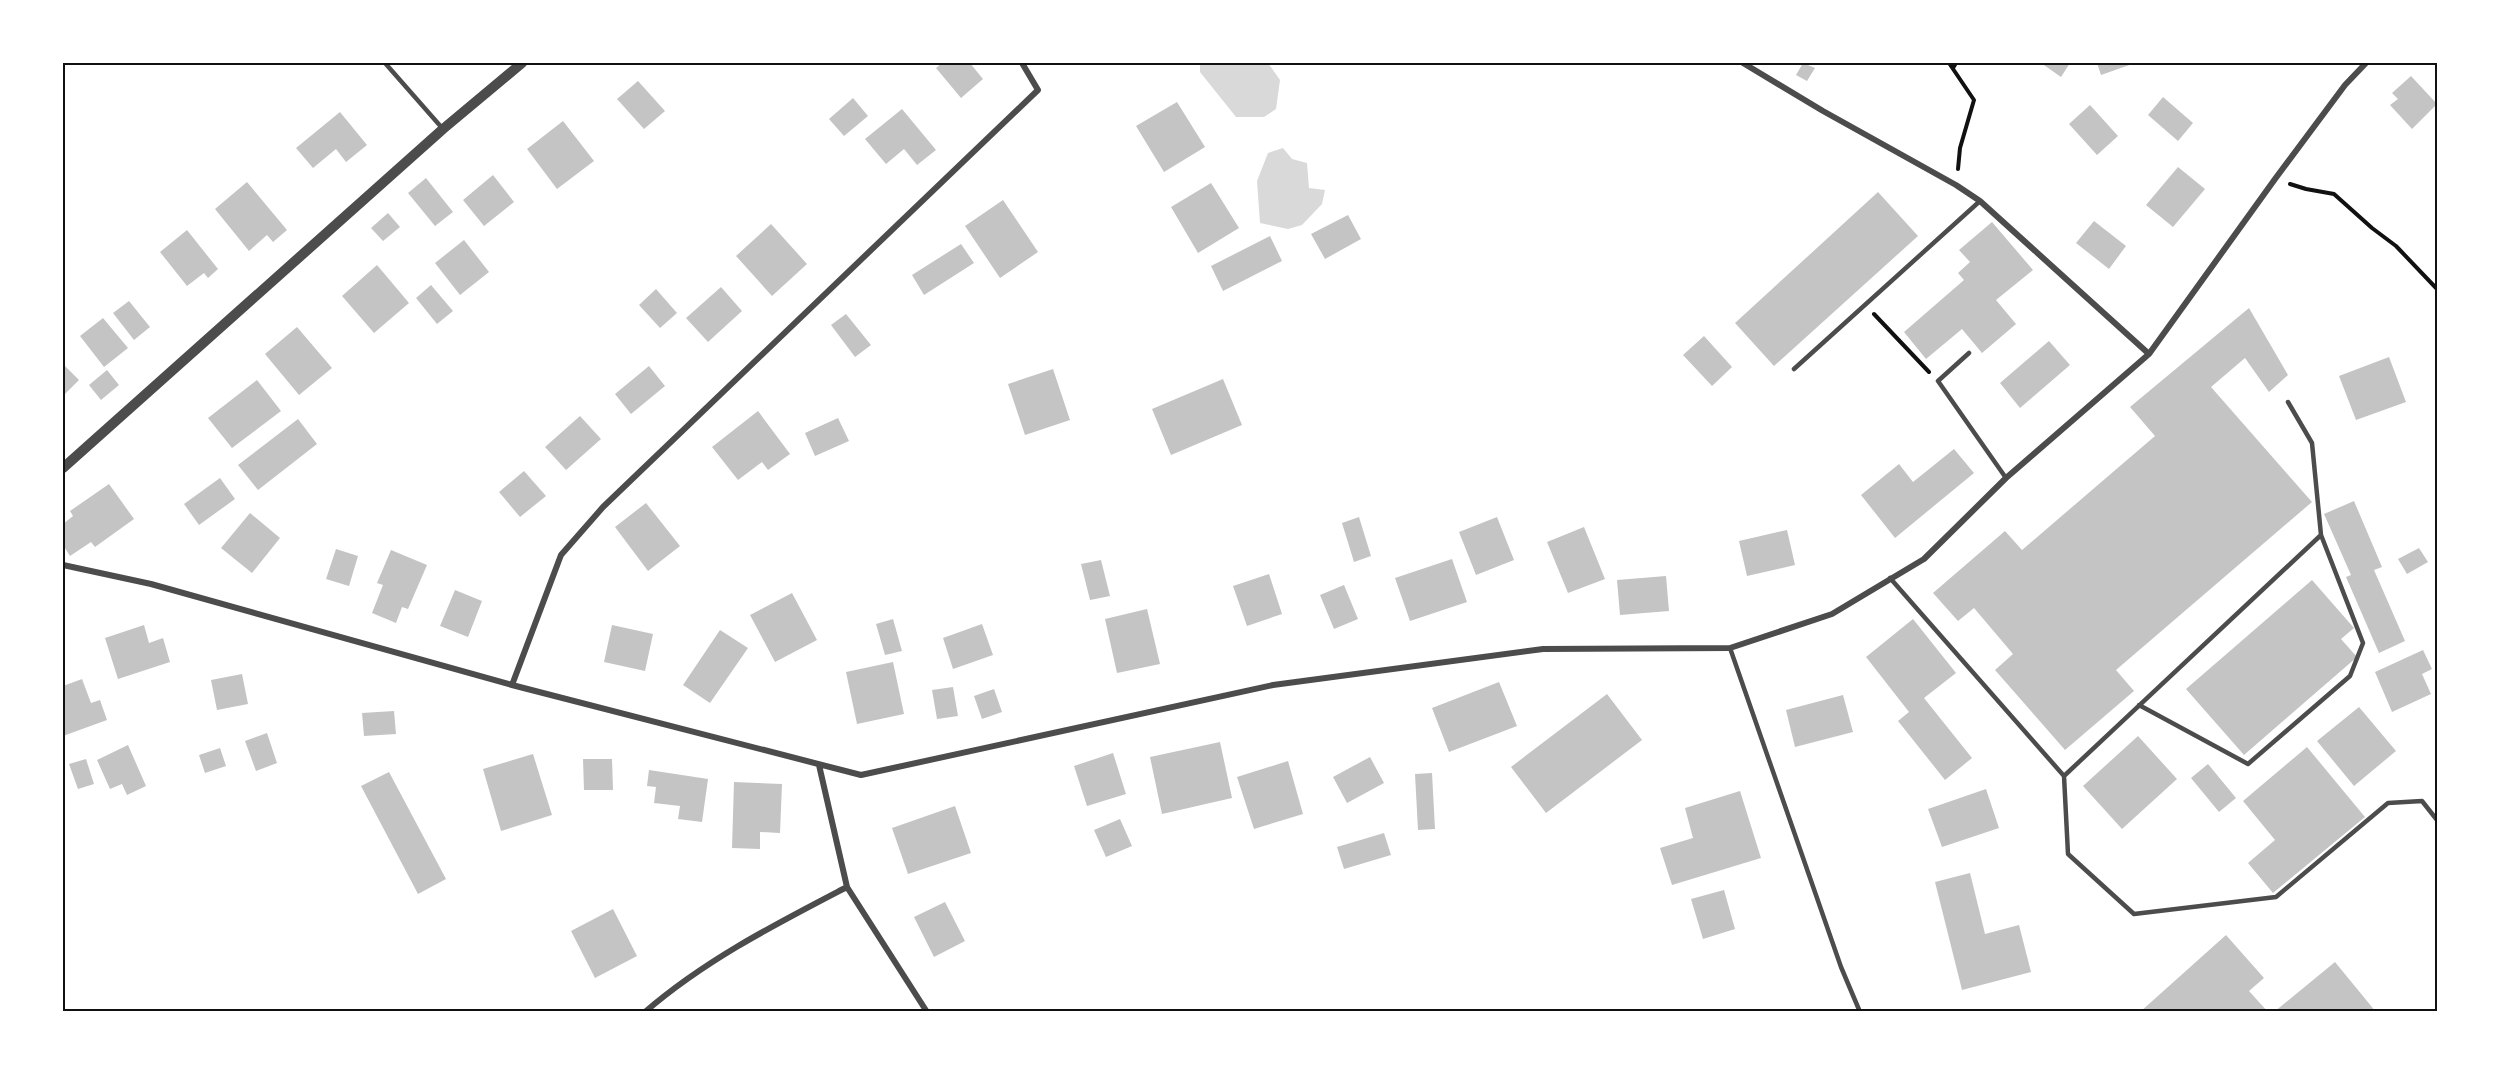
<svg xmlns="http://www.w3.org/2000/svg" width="2500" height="1075" font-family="'PT Sans',sans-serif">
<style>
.water{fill:#d9d9d9}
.building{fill:#c4c4c4}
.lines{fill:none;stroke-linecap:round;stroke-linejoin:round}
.path{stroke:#111;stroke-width:4}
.service{stroke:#4c4c4c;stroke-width:4.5}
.minor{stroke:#4c4c4c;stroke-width:6}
.tertiary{stroke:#4c4c4c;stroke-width:10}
.neatline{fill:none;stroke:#111;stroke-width:2}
</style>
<rect width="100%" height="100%" fill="#fff"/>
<!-- water -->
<path class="water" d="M1200,63H1268L1280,80L1276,109L1264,117H1236L1200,72Z
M1283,148L1292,159L1307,163L1309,188L1325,190L1322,204L1302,225L1288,229L1260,223L1257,181L1268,153Z"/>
<!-- building -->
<path class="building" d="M942,63H970L983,79L961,98L936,68Z
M1803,63L1815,68L1807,81L1796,75Z
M2041,63H2070L2061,77Z
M2097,63H2135L2101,75Z
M2411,76L2437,104L2412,129L2390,105L2398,99L2392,93Z
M638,81L665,111L644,129L617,99Z
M2163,97L2193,123L2178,141L2148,115Z
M853,98L868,116L844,136L829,119Z
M1177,102L1205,147L1164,172L1136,126Z
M2090,105L2118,136L2097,155L2069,124Z
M902,109L936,150L917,165L904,149L886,164L865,139Z
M340,112L367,145L346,162L336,149L313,168L296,148Z
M563,121L594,161L557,189L527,149Z
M2178,167L2205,189L2173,227L2146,205Z
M493,175L514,202L484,226L463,200Z
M426,178L453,212L435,226L408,193Z
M247,182L287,230L273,242L267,235L249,251L215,209Z
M1211,183L1239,228L1198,253L1171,207Z
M1878,192L1918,236L1774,366L1735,323Z
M1003,200L1038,252L1000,278L965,226Z
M388,213L400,227L383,241L371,228Z
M1348,215L1361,239L1325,259L1311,234Z
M2094,221L2126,246L2109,269L2076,243Z
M1992,222L2033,270L1996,300L2016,324L1982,353L1962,329L1926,359L1904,332L1964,280L1958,273L1970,262L1959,250Z
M771,224L807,264L772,296L736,256Z
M187,230L218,269L208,278L204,273L187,286L160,252Z
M1270,236L1282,261L1223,291L1211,266Z
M464,240L489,272L460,295L435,263Z
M961,244L974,263L924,295L912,275Z
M377,265L409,303L374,333L342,296Z
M431,285L453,311L437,324L416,298Z
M721,287L742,311L708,342L686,318Z
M656,289L677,313L660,328L639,305Z
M129,301L150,327L134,340L113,313Z
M2249,308L2288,375L2269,392L2245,358L2211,387L2312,502L2116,670L2134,691L2065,750L1995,670L2013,654L1974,608L1958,621L1933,593L2005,531L2022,550L2155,436L2130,407Z
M846,314L871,345L855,357L831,325Z
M103,318L128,348L104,367L80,336Z
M297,327L332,368L299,395L265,354Z
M1704,336L1732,367L1712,386L1683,355Z
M2049,341L2070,365L2020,408L2000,383Z
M2389,357L2406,402L2356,420L2339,376Z
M63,364L79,380L63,396Z
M649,366L665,386L631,414L615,394Z
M1053,369L1070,420L1025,435L1008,384Z
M107,370L119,385L101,400L89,385Z
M1223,379L1242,425L1171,455L1152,409Z
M257,380L281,411L232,448L208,418Z
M758,411L790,454L768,470L762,462L738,480L712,447Z
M580,416L601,439L566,470L545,447Z
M838,418L849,441L815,456L805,433Z
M298,419L317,444L258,490L238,465Z
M1954,449L1974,473L1895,538L1861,495L1899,464L1913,482Z
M524,471L546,496L520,517L499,492Z
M220,478L235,499L199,525L184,504Z
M109,484L134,519L95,547L91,542L70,556L63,545V524L73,516L70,511Z
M2354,501L2382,567L2374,570L2405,641L2379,653L2346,577L2351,575L2324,514Z
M646,503L680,546L648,571L615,527Z
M250,513L280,538L252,573L221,548Z
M1359,517L1371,556L1354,562L1342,523Z
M1497,517L1514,560L1476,575L1459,532Z
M1584,527L1605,579L1568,593L1547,542Z
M1787,530L1795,565L1747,576L1739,541Z
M2419,548L2428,562L2407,574L2398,559Z
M336,549L358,556L349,586L326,579Z
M391,550L427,565L408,609L402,607L396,623L372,613L383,585L377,583Z
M1452,559L1467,602L1410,621L1395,578Z
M1101,560L1110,596L1090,600L1081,564Z
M1269,574L1282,614L1247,626L1233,586Z
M1666,576L1669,611L1620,615L1617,580Z
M2312,580L2354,628L2341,639L2357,657L2244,755L2186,689Z
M1344,585L1358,619L1334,629L1320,595Z
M455,590L482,601L468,637L440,626Z
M792,593L817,640L775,662L750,615Z
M1147,609L1160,664L1117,673L1105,619Z
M893,619L902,651L885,655L876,624Z
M1913,619L1956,673L1924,698L1972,758L1945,780L1898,721L1909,712L1866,657Z
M982,624L993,655L953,669L943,638Z
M144,625L149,643L163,638L170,662L118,679L105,638Z
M612,625L653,634L645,671L604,662Z
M720,630L748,648L710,703L683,685Z
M2423,650L2432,669L2422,674L2431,694L2392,712L2375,672Z
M893,662L904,714L857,724L846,672Z
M242,674L248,704L217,710L211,680Z
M82,679L91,703L100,700L107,720L63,736V686Z
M1499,682L1517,726L1449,752L1432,708Z
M953,687L958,716L937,719L932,690Z
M994,689L1002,712L982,719L974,696Z
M1607,694L1642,740L1546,813L1511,767Z
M1843,695L1853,732L1795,747L1786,710Z
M2359,707L2396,751L2354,786L2317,741Z
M394,711L396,734L364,736L362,713Z
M267,733L277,763L256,771L245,741Z
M2138,736L2177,779L2122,829L2083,786Z
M1220,742L1232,798L1162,814L1150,757Z
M128,745L146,786L127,795L122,784L110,789L97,760Z
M2307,747L2365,817L2273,893L2248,863L2275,840L2243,801Z
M220,748L226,766L205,773L199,755Z
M1113,753L1126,794L1087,806L1074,766Z
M533,754L552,815L501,831L483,769Z
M1370,757L1384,783L1347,803L1333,777Z
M86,759L94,784L78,789L69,764Z
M583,759H612L613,790H584Z
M1288,761L1303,814L1254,829L1237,777Z
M2208,764L2236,798L2219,812L2191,778Z
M649,770L708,779L702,822L678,819L680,806L654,803L656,787L647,786Z
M389,772L446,879L418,894L361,786Z
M1432,773L1435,829L1418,830L1415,774Z
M734,782L782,784L780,833L760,832V849L732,848Z
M1986,789L1999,828L1942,847L1928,809Z
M1740,791L1761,858L1672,885L1660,848L1693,838L1685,808Z
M955,806L971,853L908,874L892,828Z
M1120,819L1132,846L1106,857L1094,830Z
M1384,833L1391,855L1344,869L1337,847Z
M1970,873L1985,934L2019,925L2031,972L1962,990L1935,882Z
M1724,890L1735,929L1703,939L1691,899Z
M945,902L965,941L934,957L914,917Z
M613,909L637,956L595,978L571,931Z
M2226,935L2264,978L2249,991L2268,1012H2140Z
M2335,962L2376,1012H2274Z"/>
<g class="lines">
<!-- path -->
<path class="path" d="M1949,63L1974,100L1960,148L1958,169
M1953,68L1956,63
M2290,184L2306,189L2334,194L2372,228L2396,246L2437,289
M1874,314L1929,372"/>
<!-- service -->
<path class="service" d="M385,63L443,129
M1969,353L1938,381L2006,478
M1794,369L1980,201
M1890,578L2064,776L2068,854L2134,914L2276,897L2388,803L2422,801L2437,820
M1730,648L1841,967L1860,1012
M2139,705L2248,764L2350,676L2363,643L2321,535
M2064,776L2321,535L2312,443L2288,402"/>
<!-- minor -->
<path class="minor" d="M1743,63L1823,111L1956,185L1980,201L2149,354
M63,565L151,584L512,685L861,775L1273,685L1543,649L1730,648L1832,614L1924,559L2006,478L2149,354L2275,179L2345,85L2366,63
M512,685L561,555L603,507L1038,90L1022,63
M819,765L847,887L927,1012
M645,1012C705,960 776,924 847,887"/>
<!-- tertiary -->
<path class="tertiary" d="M63,468L443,129L522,63"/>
</g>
<!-- border -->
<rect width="2500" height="1075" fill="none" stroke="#ffffff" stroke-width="129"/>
<rect x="64" y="64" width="2372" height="946" class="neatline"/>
</svg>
